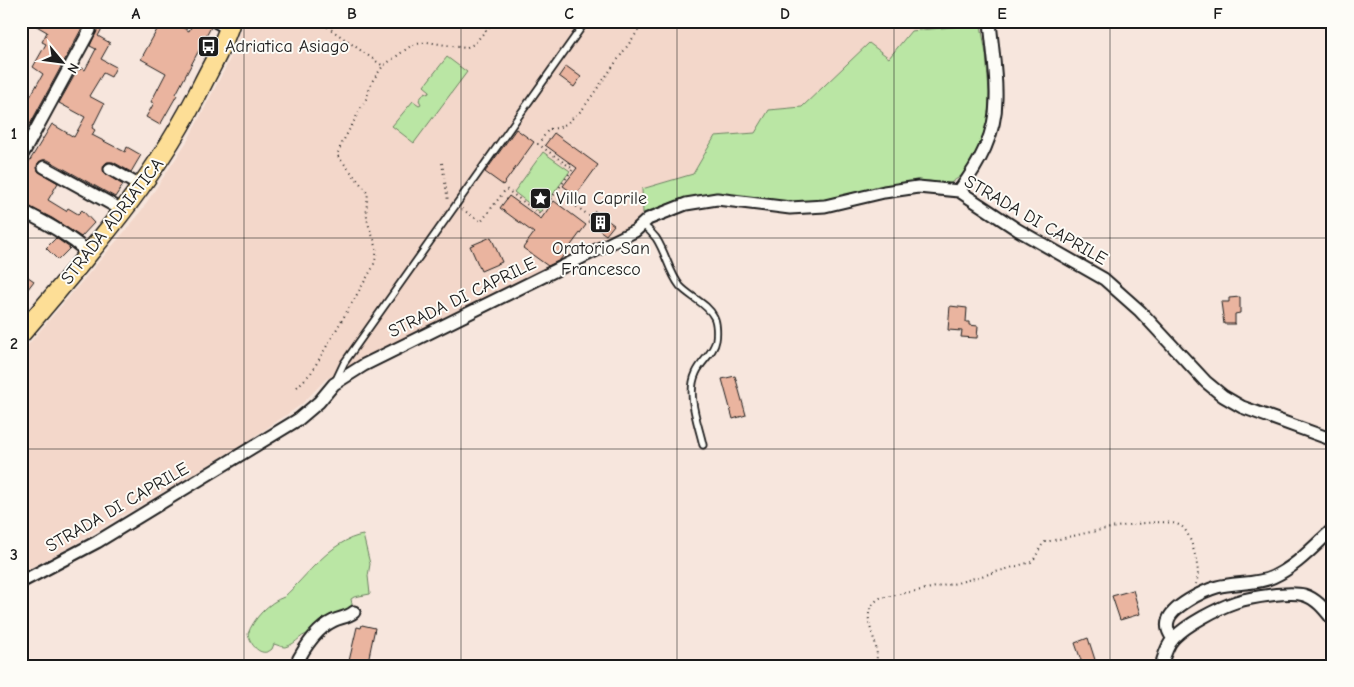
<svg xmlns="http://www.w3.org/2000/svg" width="1354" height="687" font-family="'Comic Neue',sans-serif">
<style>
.built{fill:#f3d7ca}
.green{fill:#bae6a4;stroke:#6b8160}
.building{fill:#eab49f;stroke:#1c1c1c}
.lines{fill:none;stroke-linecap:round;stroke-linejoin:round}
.service-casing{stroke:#1c1c1c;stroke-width:9}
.minor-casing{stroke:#1c1c1c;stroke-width:15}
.primary-casing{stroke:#1c1c1c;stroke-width:21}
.path{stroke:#1c1c1c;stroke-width:2;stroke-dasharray:1 4;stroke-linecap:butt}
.service{stroke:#fdfcf7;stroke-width:5.5}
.minor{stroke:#fdfcf7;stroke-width:11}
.primary{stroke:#fdde96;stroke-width:18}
.grid{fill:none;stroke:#1c1c1c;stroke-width:1;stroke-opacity:0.55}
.labels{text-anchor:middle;stroke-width:4;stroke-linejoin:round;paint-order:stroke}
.poi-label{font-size:18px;fill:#1c1c1c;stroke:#fdfcf7;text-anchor:start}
.street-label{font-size:18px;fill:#1c1c1c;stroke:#fdfcf7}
.neatline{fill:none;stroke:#1c1c1c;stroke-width:2}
.grid-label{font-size:16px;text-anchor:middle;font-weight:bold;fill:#1c1c1c}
</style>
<rect width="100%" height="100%" fill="#f7e6dd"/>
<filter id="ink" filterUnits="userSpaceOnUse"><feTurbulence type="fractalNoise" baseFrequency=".02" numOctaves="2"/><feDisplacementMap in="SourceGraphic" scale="10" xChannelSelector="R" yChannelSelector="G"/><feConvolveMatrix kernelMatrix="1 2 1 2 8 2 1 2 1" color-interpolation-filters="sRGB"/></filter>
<g filter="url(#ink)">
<!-- built -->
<path class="built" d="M245,21H971L972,25L911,31L889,58L869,44L802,107L769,110L755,133L715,136L693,174L642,189L643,213L630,228L549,270L326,379L301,405L245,443L75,544L21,573V353L137,217L188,140L230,59Z"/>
<!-- green -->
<path class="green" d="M972,25H981L986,54L989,92L988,118L984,136L969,165L961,176L949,184L929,181L905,182L817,201L788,202L716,193L681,199L643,213L642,189L693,174L715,136L755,133L769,110L802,107L869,43L889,58L911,31Z
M447,57L467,72L414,143L392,126L413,101L419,105L421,104L419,100L425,92L428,94L430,91L424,86Z
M543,152L570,171L540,212L514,192Z
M363,535L370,564L368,576L370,594L354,597L351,599L352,604L348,611L314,634C301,631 298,644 285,647C281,647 278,645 274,644L272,649C261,659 250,644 248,634C253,619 269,602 284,597C307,576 331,540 363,535Z"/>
<!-- building -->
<path class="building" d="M28,21H106L98,36L110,43L101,59L116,67L111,77L103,73L89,96L104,104L92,128L95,130L92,135L125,152L127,147L141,155L131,172L113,162H107L104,165V173L123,185L115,197L48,160H43L38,163V171L58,183L48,200L66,211L68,208L78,214L82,210L94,223L81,237L52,218L21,203V175L52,124L74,137L85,117L59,103L78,69L80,70L81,68L85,70L96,49L90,46L97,29L96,26L90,23L83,26L21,141V115L27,105L23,103L27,95L30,97L43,74L33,67L46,44L42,42L47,32Z
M146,21H170L189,31L194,21H207L211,27L176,94L177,95L160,125L146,117L154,103L151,102L166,73L141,59L158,28Z
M566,66L581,77L574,87L559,76Z
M516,129L534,142L503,185L485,172Z
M554,133L598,165L576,195L563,186L577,168L545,145Z
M509,196L541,219L554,201L586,225L560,260L548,266L523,248L534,233L500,208Z
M595,211L614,225L606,235L588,222Z
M491,237L502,262L481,271L470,246Z
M56,238L70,248L58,260L46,248Z
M21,272L34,281L21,298Z
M1240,297V313L1235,314V324H1224L1221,302H1229V298Z
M950,306L967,308L966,322H969V325L978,326L977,338L961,337L962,331L948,330Z
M735,376L746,415L733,419L722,379Z
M1133,590L1140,614L1120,620L1112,596Z
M362,625L375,628L367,666L353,664V662L349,661L357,627L361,628Z
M1088,638L1097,666H1083L1075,643Z"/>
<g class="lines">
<defs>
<path id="service" d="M642,224C647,228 652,233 656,238C666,253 669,272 680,286C690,297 708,304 714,317C717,323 717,334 716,340C714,353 701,361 696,373C686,394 698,423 703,445
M335,382L344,363L586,21"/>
<path id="minor" d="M215,21L229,29
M21,157L90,30
M44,167L124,211
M110,169L142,187
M959,191C979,164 996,134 996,99C997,73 992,47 990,21
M21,210C48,224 67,234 90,254
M21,582L97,542L299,419L319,402L334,384L364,365L635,231L648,219L686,204L717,199L790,208L825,206L884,192L918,187L959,191L1018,230L1104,279L1140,311L1206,382L1223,396L1242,407L1333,440
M1173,639C1169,633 1166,628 1168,621C1171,607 1203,591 1217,587C1235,582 1256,585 1273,577C1297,566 1314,546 1333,529
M295,666C303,650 316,629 333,621C340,617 347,618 354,612
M1161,666C1164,656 1167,645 1174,638C1186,625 1218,608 1236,602C1251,597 1290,591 1304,595C1317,599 1325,610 1333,620"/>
<path id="primary" d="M21,334C89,254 157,178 203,83C213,63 225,43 231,21"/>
</defs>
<!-- service casing -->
<use href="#service" class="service-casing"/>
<!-- minor casing -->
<use href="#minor" class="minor-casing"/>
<!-- primary casing -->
<use href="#primary" class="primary-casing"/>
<!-- path -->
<path class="path" d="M319,21L383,66
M442,163L448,201
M556,192L591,217
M462,209L481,222L506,189L540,214L573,169L538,144L549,129L558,128L566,124L582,110L645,21
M297,387L311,373L373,267C382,242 370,239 367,217C366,209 367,201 368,193L337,155L341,145L366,99L373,80L383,66L412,45L427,42L465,48L474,44L494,21
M825,666L876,662C882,640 854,615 880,598L957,583L1031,562C1038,556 1038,548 1045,542C1072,537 1160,513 1181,526C1191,532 1197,562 1198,572C1198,576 1197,580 1196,584"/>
<!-- service -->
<use href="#service" class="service"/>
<!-- minor -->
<use href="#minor" class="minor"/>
<!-- primary -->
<use href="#primary" class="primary"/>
</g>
</g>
<!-- grid -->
<path class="grid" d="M244,21V666M461,21V666M677,21V666M894,21V666M1110,21V666M21,238H1333M21,449H1333"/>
<!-- icons -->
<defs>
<symbol id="bus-square" viewBox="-11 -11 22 22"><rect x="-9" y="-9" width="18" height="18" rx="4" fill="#1c1c1c" stroke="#fdfcf7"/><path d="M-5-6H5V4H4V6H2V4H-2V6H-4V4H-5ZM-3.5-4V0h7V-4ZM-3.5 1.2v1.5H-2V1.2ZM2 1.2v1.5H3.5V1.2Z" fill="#fff"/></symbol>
<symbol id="sight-square" viewBox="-11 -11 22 22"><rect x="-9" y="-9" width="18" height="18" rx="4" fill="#1c1c1c" stroke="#fdfcf7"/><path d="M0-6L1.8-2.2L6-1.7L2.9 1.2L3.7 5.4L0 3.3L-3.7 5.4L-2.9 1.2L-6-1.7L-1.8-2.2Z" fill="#fff"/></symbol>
<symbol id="building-square" viewBox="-11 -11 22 22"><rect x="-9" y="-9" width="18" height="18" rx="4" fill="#1c1c1c" stroke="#fdfcf7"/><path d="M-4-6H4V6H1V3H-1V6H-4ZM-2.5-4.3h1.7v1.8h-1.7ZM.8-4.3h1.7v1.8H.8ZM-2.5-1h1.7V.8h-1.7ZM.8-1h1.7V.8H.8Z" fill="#fff"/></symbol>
</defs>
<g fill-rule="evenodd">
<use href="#bus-square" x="196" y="34" width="25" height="25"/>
<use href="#sight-square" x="528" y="186" width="25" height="25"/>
<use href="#building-square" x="588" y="210" width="25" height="25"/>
</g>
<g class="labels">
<!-- poi labels -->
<g class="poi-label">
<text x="225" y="52">Adriatica Asiago</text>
<text x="556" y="204">Villa Caprile</text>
<text x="601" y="254" text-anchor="middle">Oratorio San<tspan x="601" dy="21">Francesco</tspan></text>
</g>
<!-- street labels -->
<g class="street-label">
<text transform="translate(1036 220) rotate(30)" y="6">STRADA DI CAPRILE</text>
<text transform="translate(112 221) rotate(-52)" y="6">STRADA ADRIATICA</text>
<text transform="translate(462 297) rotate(-26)" y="6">STRADA DI CAPRILE</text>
<text transform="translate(117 507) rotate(-30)" y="6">STRADA DI CAPRILE</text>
</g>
</g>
<!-- margin -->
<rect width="1354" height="687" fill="none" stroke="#fdfcf7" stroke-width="55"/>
<!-- north arrow -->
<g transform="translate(62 62) rotate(119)" stroke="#fdfcf7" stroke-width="4" paint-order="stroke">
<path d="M0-4L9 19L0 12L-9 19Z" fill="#1c1c1c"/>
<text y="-8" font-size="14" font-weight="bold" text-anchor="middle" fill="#1c1c1c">N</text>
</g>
<rect x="28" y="28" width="1298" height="632" class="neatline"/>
<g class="grid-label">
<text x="136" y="19">A</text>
<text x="352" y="19">B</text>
<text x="569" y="19">C</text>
<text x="785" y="19">D</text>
<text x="1002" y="19">E</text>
<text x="1218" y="19">F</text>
<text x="14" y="139">1</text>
<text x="14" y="349">2</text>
<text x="14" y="560">3</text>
</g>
</svg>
